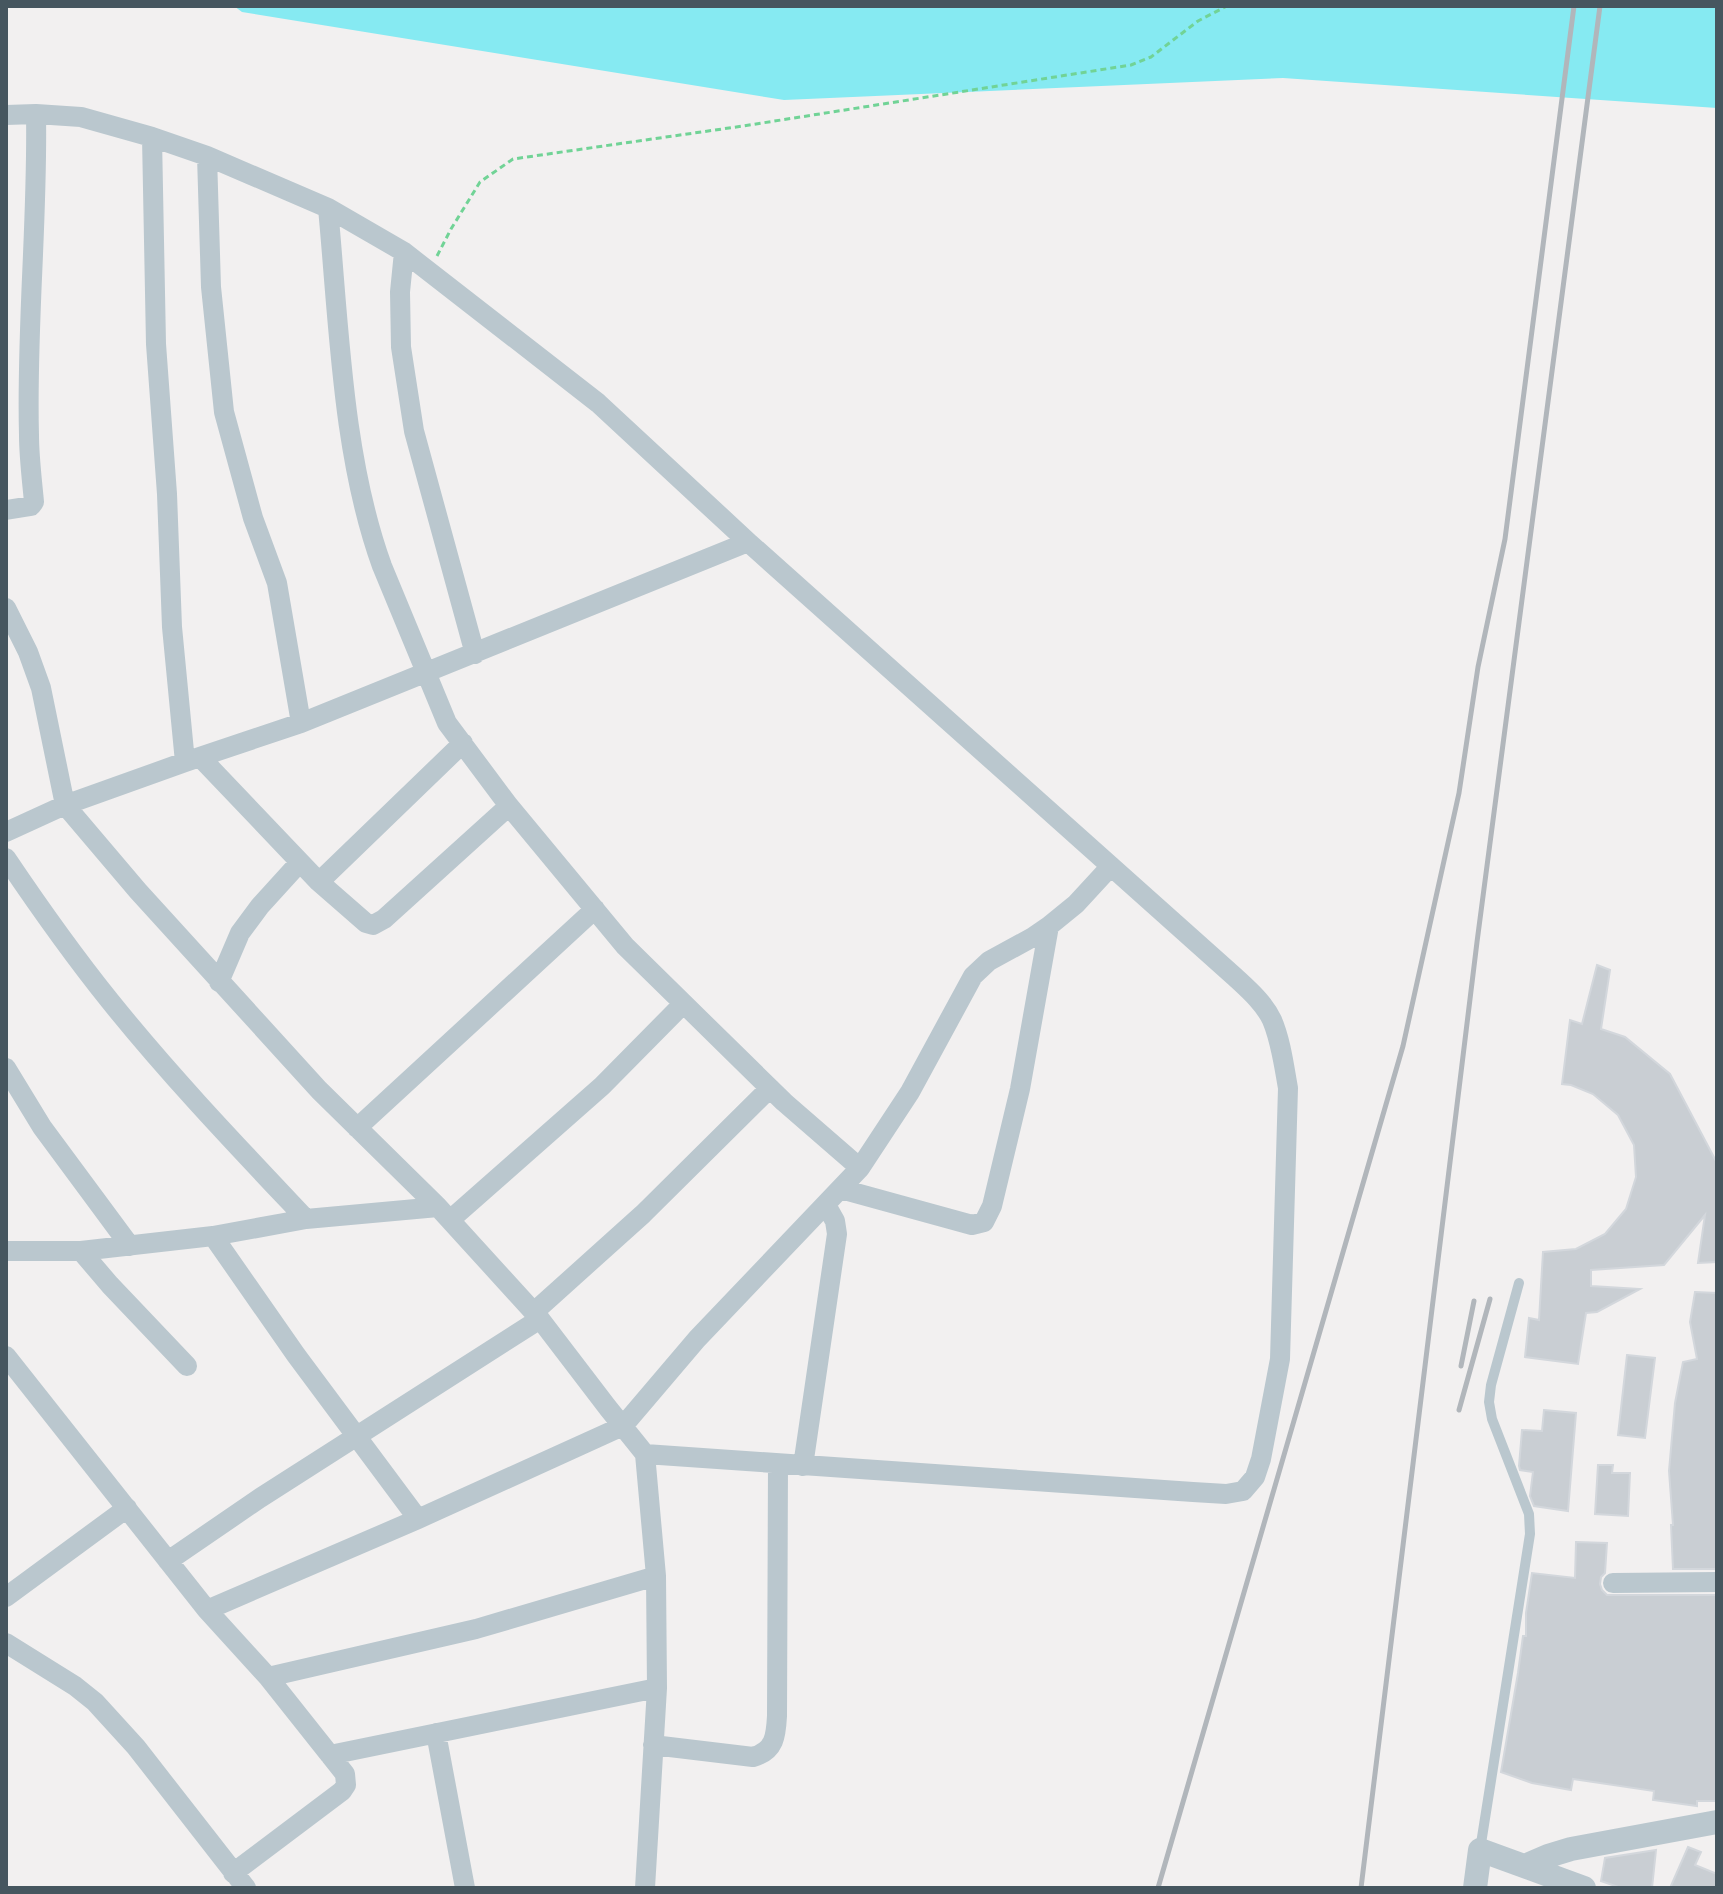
<svg xmlns="http://www.w3.org/2000/svg" width="1723" height="1894" font-family="Raleway,sans-serif">
<style>
.water{fill:#86eaf2}
.building{fill:#c9ced3;stroke:#d3d7dc;stroke-width:2}
.lines{fill:none;stroke-linecap:round;stroke-linejoin:round}
.path{stroke:#71d396;stroke-width:3;stroke-dasharray:6 4;stroke-linecap:butt}
.service{stroke:#bac7ce;stroke-width:10}
.minor{stroke:#bac7ce;stroke-width:20}
.tertiary{stroke:#bac7ce;stroke-width:24}
.rail{stroke:#b1b6bb;stroke-width:5}
</style>
<rect width="100%" height="100%" fill="#f2f0f0"/>
<!-- water -->
<path class="water" d="M234,6H1717V108L1283,78L784,100L242,12Z"/>
<!-- building -->
<path class="building" d="M1597,965L1610,970L1601,1029L1625,1037L1670,1074L1717,1163V1262L1698,1263L1705,1215L1664,1265L1591,1270V1286L1640,1289L1597,1312L1586,1313L1578,1364L1525,1357L1529,1318L1539,1320L1543,1252L1576,1249L1605,1234L1626,1209L1636,1177L1634,1145L1618,1115L1593,1094L1571,1085L1562,1084L1570,1020L1582,1024Z
M1695,1292L1717,1293V1569H1673L1671,1525H1673L1669,1471L1675,1403L1683,1362L1697,1359L1690,1322Z
M1627,1355L1655,1358L1645,1438L1618,1435Z
M1544,1410L1576,1413L1568,1511L1534,1506L1530,1496L1533,1472L1520,1470L1519,1466L1522,1430L1542,1431Z
M1598,1465H1613L1612,1473H1630L1628,1516L1595,1514Z
M1576,1542L1607,1543L1605,1573L1601,1577L1600,1584L1602,1590L1607,1595H1717V1801H1697V1806L1653,1800L1654,1791L1573,1779L1571,1790L1532,1783L1501,1772L1518,1673L1523,1636H1526V1613L1532,1573L1575,1578Z
M1688,1847L1701,1852L1695,1865L1717,1874V1888H1670Z
M1656,1850L1652,1888H1621L1601,1881L1605,1858Z"/>
<g class="lines">
<!-- path -->
<path class="path" d="M437,256L451,229L480,182L513,159L743,126L1131,65L1151,57L1198,21L1227,6"/>
<!-- service -->
<path class="service" d="M1480,1850L1530,1534L1529,1514L1492,1419L1489,1402L1491,1385L1519,1283"/>
<!-- minor -->
<path class="minor" d="M6,115L36,114L81,117L152,137L207,156L328,208L404,252L598,403L748,542L1235,977C1249,990 1264,1003 1272,1020C1281,1041 1284,1066 1288,1088L1280,1359L1261,1459L1255,1477L1243,1491L1226,1494L1193,1492L645,1454
M152,137L156,344L167,494L172,627L185,762
M207,156L211,287L224,412L253,518L277,583L301,723
M404,252L400,292L401,347L414,431L475,654
M6,510L31,506L34,502C32,480 29,457 29,435C26,328 38,221 36,114
M6,608L28,652L41,688L65,805L138,891L319,1090L438,1207
M200,757L319,882L366,923L373,925L384,919L509,806
M6,832L65,805L185,762L301,723L748,542
M6,858C39,907 73,955 110,1001C171,1077 239,1148 306,1219
M319,882L463,743
M219,982L240,933L260,906L300,862
M6,1068L42,1127L130,1246
M357,1128L595,909
M860,1168L910,1092L973,976L989,961L1033,937L1049,926L1076,904L1111,866
M841,1189L972,1225L984,1222L992,1206L1020,1089L1049,926
M450,1220L602,1086L683,1004
M213,1236L296,1355L418,1519
M6,1251H81L213,1236L306,1219L438,1207L540,1319L608,1408L645,1454L656,1576L657,1688L645,1888
M81,1251L110,1285L187,1366
M534,1312L643,1214L770,1088
M6,1356L207,1610L268,1677L345,1774L346,1785L342,1791L233,1873
M803,1466L837,1234L835,1221L826,1205
M168,1561L260,1498L540,1319
M1613,1583L1717,1582
M6,1597L127,1508
M207,1610L418,1519L623,1426L697,1339L860,1168L784,1102L625,946L509,806L447,723L382,566C342,456 339,324 328,208
M6,1643L75,1686L95,1702L136,1747L246,1888
M268,1677L476,1629L656,1576
M436,1733L465,1888
M653,1745L753,1757C775,1751 776,1735 777,1716L778,1464
M330,1755L657,1688"/>
<!-- tertiary -->
<path class="tertiary" d="M1525,1866L1548,1856L1571,1849L1717,1822
M1475,1888L1480,1850L1584,1888"/>
<!-- rail -->
<path class="rail" d="M1461,1366L1474,1301
M1459,1410L1490,1299
M1158,1888L1403,1046L1459,793L1478,667L1505,539L1574,6
M1361,1888L1477,942L1600,6"/>
</g>
<!-- border -->
<rect width="1723" height="1894" fill="none" stroke="#46565f" stroke-width="16"/>
</svg>
